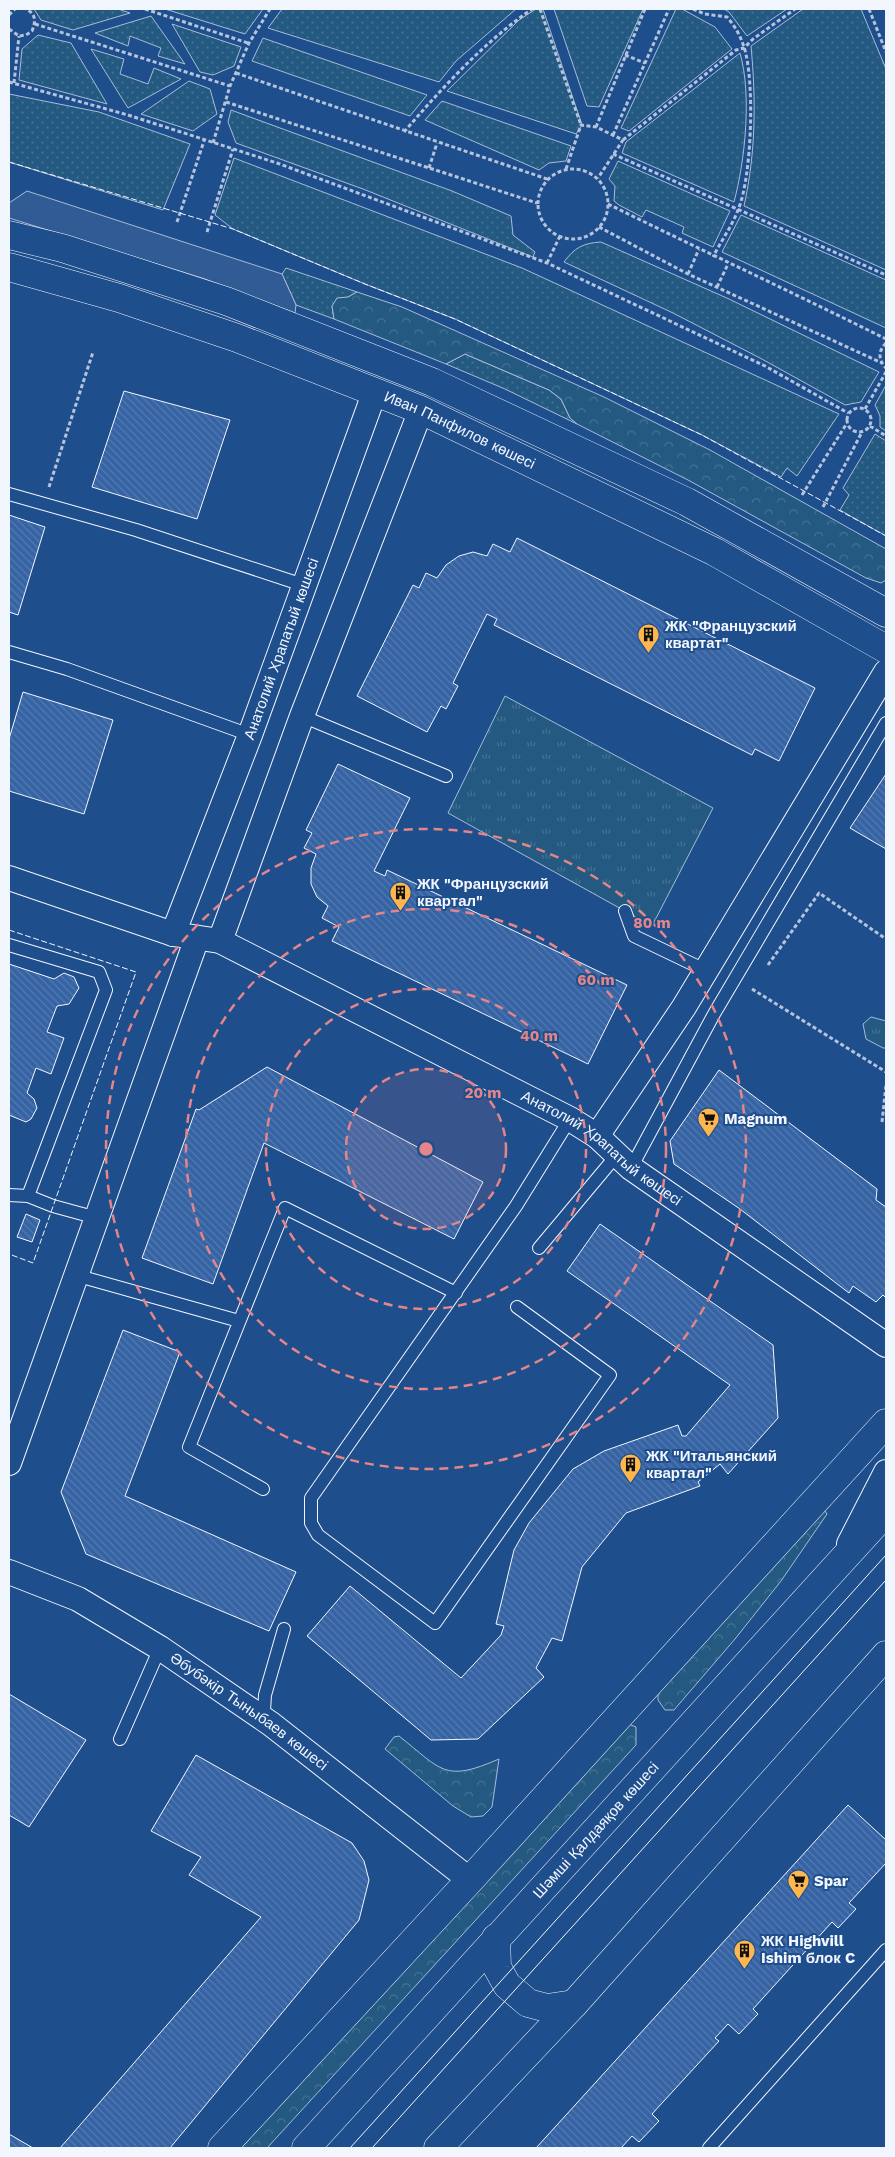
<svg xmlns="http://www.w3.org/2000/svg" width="895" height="2157" font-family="'Work Sans',sans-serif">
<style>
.grass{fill:url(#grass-dots);stroke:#a8bbd7}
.forest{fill:url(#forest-crowns);stroke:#a8bbd7}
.park{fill:url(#park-tufts);stroke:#a8bbd7}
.parking{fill:#305b95;stroke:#a8bbd7}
.building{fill:url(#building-back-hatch);stroke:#f2f6ff}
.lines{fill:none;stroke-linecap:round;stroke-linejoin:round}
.service-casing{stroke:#f2f6ff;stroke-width:14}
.minor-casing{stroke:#f2f6ff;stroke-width:26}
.tertiary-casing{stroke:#f2f6ff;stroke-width:29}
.secondary-casing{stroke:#f2f6ff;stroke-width:29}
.path{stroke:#b3c4dc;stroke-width:3;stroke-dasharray:4 2.5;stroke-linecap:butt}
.service{stroke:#1f4e8c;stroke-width:12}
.minor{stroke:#1f4e8c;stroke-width:24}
.tertiary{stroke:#1f4e8c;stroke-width:28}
.secondary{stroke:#1f4e8c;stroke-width:28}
.tram{stroke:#f2f6ff;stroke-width:1}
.fence{stroke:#f2f6ff;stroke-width:1;stroke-dasharray:6 2.5;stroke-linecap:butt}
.ring{fill:none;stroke:#e38589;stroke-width:2.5;stroke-dasharray:9 6}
.labels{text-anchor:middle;stroke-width:4;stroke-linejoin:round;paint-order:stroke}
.street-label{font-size:15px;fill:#f2f6ff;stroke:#1f4e8c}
.poi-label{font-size:15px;font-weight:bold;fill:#f2f6ff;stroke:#1f4e8c;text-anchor:start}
.centre{fill:#e38589;stroke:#1f4e8c;stroke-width:2.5}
.ring-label{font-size:15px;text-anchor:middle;font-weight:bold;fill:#e38589;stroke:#1f4e8c;stroke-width:4;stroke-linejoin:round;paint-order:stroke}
</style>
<defs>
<pattern id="grass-dots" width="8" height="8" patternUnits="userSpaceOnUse" patternTransform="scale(1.25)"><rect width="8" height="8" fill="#245a82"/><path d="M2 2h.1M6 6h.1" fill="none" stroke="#447295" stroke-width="1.8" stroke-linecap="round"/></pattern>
<pattern id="forest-crowns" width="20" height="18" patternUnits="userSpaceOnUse" patternTransform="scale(1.25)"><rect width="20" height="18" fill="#245a82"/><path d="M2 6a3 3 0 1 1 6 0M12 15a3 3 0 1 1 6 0" fill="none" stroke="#447295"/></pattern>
<pattern id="park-tufts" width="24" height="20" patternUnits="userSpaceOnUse" patternTransform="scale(1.25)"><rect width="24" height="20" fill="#245a82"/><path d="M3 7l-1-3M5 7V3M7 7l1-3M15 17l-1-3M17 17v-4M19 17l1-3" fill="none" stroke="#447295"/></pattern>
<pattern id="building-back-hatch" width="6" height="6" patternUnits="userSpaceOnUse" patternTransform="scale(1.25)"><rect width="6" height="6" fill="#3563a3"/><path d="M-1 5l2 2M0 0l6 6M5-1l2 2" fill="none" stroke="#537ab1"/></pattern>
</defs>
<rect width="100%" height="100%" fill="#1f4e8c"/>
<!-- grass -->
<path class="grass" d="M34,9H118L130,13L73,30L41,20Z
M165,9H263L245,34Z
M282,9H516L456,61L439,82L268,28Z
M536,9H543L582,125L576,134L447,91L519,20Z
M554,9H643L599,107L587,106Z
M676,9H682L715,27L732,49L629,131L621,128Z
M724,9H787L747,36L729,12Z
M803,9H861L886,69V270L744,206C756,152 756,100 751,46Z
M151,16L185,64L158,56L161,48L130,36L128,46L95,33Z
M172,24L241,47L234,66L213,75L200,72Z
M38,35L71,43L107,104L19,80L22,49Z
M263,38L427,95L410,116L252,61Z
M91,49L124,59L120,74L148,84L154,68L181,79L128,108Z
M740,53C752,95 745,161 734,202L622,153L626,142Z
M189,81L210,89L217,114L193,131L141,114Z
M9,94L99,112L190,144L163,210L9,162Z
M442,101L571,146L566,161L549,163L539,170L425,120Z
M231,110L452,191L511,216L513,235L535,252L533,257L363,189L236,143L228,122Z
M234,158L522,268L839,414L797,476L787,468L781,477L702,435L455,319L365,284L233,229L215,215Z
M618,161L730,211L713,247L682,233L684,227L646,210L642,217L619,205L614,201L615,186L609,179Z
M741,215L886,280V328L722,252Z
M601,242L729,299L879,372L861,402L845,405L760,358L673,313L564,262C574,248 583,243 601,242Z
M286,268L357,292L332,306L334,319L296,305L282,274Z
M465,354L549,390L561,399L570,418L577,424L505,389L446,364Z
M886,385V431L880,427V416L875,405Z
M875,434L886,441V536L840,510L849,495L843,488Z"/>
<!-- forest -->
<path class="forest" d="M357,292L402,307L604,397L710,450L886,549V580L881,583L866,578L688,480L577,424L570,418L561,399L549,390L465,354L446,364L334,319L332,306L337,298L348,297Z
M822,1507L827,1514L781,1581L735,1639L674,1710H665L658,1700V1691Z
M626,1723L636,1727V1745L267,2148H241Z
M399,1736C442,1770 444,1783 499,1759L492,1807L483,1816L471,1817L453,1806L385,1749L394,1737Z"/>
<!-- park -->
<path class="park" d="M505,696L713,808L652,926L448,813Z
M871,1017L886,1021V1048H883L866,1039L863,1024Z"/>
<!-- parking -->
<path class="parking" d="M27,191L282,274L296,305L295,313L205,279L9,218V203Z"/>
<!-- building -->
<path class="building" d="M124,391L230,420L197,519L92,487Z
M9,515L45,527L18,615L9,612Z
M517,538L815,688L779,761L755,749L752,755L494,625L497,619L487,614L453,683L458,686L446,709L441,706L427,732L357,696L413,585L419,588L426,573L437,578L446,565L459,556L473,552L487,556L493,544L510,552Z
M23,692L113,720L84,814L9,791V739Z
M338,764L410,798L374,871L385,876L387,870L627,985L588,1064L332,941L339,927L322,918L328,906L317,897L311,884V868L316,854L304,848L312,833L306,830Z
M886,774V849L850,828Z
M9,964L54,979L64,973L74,977L79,988L69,1004L57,1006L47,1032L64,1038L51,1074L36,1068L27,1093L34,1099L37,1108L31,1119L26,1122L9,1115Z
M267,1067L483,1182L454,1239L264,1143L213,1284L142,1258L196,1109L199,1110Z
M719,1070L877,1189L876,1200L886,1207V1298L883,1295L876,1302L853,1286L849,1293L740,1209L674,1164L670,1141Z
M26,1214L40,1220L32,1242L17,1237Z
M600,1224L773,1345L778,1418L728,1474L720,1464L698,1482L700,1486L626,1513L582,1567L562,1641L552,1638L536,1668L544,1677L478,1739L431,1740L307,1636L350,1586L461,1678L501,1635L504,1626L496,1624L514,1550L529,1523L573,1469L604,1451L678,1425L682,1436H686L730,1385L567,1271Z
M123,1330L180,1352L125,1496L296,1572L269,1631L86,1554L61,1492Z
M9,1694L86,1740L29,1827L9,1815Z
M196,1755L352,1843L364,1861L369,1880L359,1920L170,2148H60L261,1917L189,1875L201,1857L151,1831Z
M848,1805L886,1840V1863L849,1903L856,1909L838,1928L832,1922L753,2009L758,2014L739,2034L728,2024L715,2038L719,2041L652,2114L659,2121L639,2142L632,2136L621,2148H536Z
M9,2134L33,2148H9Z"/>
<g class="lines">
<defs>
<path id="service" d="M9,494L136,530L303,585
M9,652L67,669L250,735
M302,716L446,776
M625,911L634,936L707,971
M9,945L99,972L106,990L28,1196
M631,1168L714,1014L886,723
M9,1195L28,1196L53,1206L97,1218
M539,1248L616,1156
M75,1275L239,1321
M517,1307L610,1375L435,1623L318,1535L311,1523V1498L516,1206L570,1119
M263,1489L189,1447L285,1208L456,1293
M269,1721L264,1711L265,1695L284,1629
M120,1739L160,1648
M709,2148L886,1950"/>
<g id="minor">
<path id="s1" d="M9,878L173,934L220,941L570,1119L597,1136L631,1168L886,1345"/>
<path id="s2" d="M173,934L250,735L375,391"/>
<path d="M220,941L302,716L421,410"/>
<path d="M597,1136L684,1007L886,672"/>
<path d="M9,1463L197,938"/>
<path d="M849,1544L886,1472"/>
<path id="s3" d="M9,1572L78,1599L160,1648L271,1724L470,1880"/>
</g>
<g id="tertiary">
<path d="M9,235L62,248L226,301L432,382L687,502L886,613"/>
<path id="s4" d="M9,267L119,298L237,338L421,410L715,552L886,649"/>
<path d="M222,2148L470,1880L886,1423"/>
</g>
<g id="secondary">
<path d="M496,1938L497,1967L507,1985L528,2003L547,2008L574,2004"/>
<path id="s5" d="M306,2148L886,1512"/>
<path d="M438,2148L574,2004L886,1655"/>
</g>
</defs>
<!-- service casing -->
<use href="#service" class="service-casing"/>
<!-- minor casing -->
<use href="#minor" class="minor-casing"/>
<!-- tertiary casing -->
<use href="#tertiary" class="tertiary-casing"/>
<!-- secondary casing -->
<use href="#secondary" class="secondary-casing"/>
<!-- path -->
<path class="path" d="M145,9L248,43
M540,9L581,125
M693,9L705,14L727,17C735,26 740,35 744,47C755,80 752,177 738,210C732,226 721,241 713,257
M869,9L886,52
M9,15L15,9
M35,24L230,86
M9,29L19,36L26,35L32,31C36,21 36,14 26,9
M625,55L645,63
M236,73L547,179
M9,82L128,115L277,163L547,263L765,366L848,413
M14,83L19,36
M226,102L537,203
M596,127L645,9
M404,132C443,87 483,43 532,9
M613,135L669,9
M623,140L736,50L744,48L753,39L795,9
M213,143L230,86L249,43L270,9
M613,154L886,275
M429,168L437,143
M566,169L581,125L596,127L623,140L598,178
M538 204a35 35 0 1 1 70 0a35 35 0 1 1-70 0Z
M608,204C701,250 794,293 886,339
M177,222L204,141
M599,227L688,274L882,363
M207,232L233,149
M547,263L560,236
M688,274L699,249
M717,287L728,264
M886,343C878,351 878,360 886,368
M847 420a12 12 0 1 1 24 0a12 12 0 1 1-24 0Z
M865,409L886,372
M870,426L886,436
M49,487L93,352
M802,495L847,423
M823,507L862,432
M768,965L819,893L886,939
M752,989L886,1072
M882,1122L886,1085"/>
<!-- service -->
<use href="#service" class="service"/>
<!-- minor -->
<use href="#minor" class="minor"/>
<!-- tertiary -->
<use href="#tertiary" class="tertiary"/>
<!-- secondary -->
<use href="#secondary" class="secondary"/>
<!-- tram -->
<path class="tram" d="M350,2148L886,1555
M372,2148L886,1580"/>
<!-- fence -->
<path class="fence" d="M9,162L233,229L365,284L455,319L702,435L886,536
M9,930L136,972L33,1263L9,1254"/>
</g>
<!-- distance rings -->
<circle cx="426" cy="1149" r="80" fill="#e38589" fill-opacity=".12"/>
<g class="ring">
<circle cx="426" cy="1149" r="80"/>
<circle cx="426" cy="1149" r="160"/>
<circle cx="426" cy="1149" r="240"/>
<circle cx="426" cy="1149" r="320"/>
</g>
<!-- icons -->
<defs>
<symbol id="building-pin" viewBox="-11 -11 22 30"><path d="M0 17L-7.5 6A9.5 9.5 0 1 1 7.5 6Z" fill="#ffb74d" stroke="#1f4e8c"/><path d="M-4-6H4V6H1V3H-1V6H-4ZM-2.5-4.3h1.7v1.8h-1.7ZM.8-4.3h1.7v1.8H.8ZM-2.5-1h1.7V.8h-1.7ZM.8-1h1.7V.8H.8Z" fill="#111"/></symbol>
<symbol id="supermarket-pin" viewBox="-11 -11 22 30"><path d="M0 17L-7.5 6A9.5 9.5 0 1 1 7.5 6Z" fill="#ffb74d" stroke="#1f4e8c"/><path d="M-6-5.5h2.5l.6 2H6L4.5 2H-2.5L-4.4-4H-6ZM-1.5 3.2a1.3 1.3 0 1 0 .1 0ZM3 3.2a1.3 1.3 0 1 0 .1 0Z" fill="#111"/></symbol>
</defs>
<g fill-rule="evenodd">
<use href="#building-pin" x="636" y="622" width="25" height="34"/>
<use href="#building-pin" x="388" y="880" width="25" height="34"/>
<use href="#supermarket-pin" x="696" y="1106" width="25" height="34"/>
<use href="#building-pin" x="618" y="1452" width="25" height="34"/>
<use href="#supermarket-pin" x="786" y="1868" width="25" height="34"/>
<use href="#building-pin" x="732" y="1938" width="25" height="34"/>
</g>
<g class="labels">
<!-- street labels -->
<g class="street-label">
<text dy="5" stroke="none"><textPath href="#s4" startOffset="480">Иван Панфилов көшесі</textPath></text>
<text dy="5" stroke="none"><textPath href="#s2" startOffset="305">Анатолий Храпатый көшесі</textPath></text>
<text dy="5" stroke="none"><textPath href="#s1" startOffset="656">Анатолий Храпатый көшесі</textPath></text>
<text dy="5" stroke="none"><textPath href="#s3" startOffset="279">Әбубәкір Тыныбаев көшесі</textPath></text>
<text dy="5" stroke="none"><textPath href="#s5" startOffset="430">Шәмші Қалдаяқов көшесі</textPath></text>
</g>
<!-- poi labels -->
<g class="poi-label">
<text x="665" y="631">ЖК "Французский<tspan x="665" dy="17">квартат"</tspan></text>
<text x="417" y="889">ЖК "Французский<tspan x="417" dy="17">квартал"</tspan></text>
<text x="724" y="1124">Magnum</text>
<text x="646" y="1461">ЖК "Итальянский<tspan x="646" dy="17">квартал"</tspan></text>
<text x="814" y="1886">Spar</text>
<text x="761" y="1946">ЖК Highvill<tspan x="761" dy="17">Ishim блок C</tspan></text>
</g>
</g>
<circle cx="426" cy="1149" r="8" class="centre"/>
<g class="ring-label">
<text x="652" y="928">80 m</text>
<text x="596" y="985">60 m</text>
<text x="539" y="1041">40 m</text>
<text x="483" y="1098">20 m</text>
</g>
<!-- border -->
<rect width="895" height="2157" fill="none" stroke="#f2f6ff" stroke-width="20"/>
</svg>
